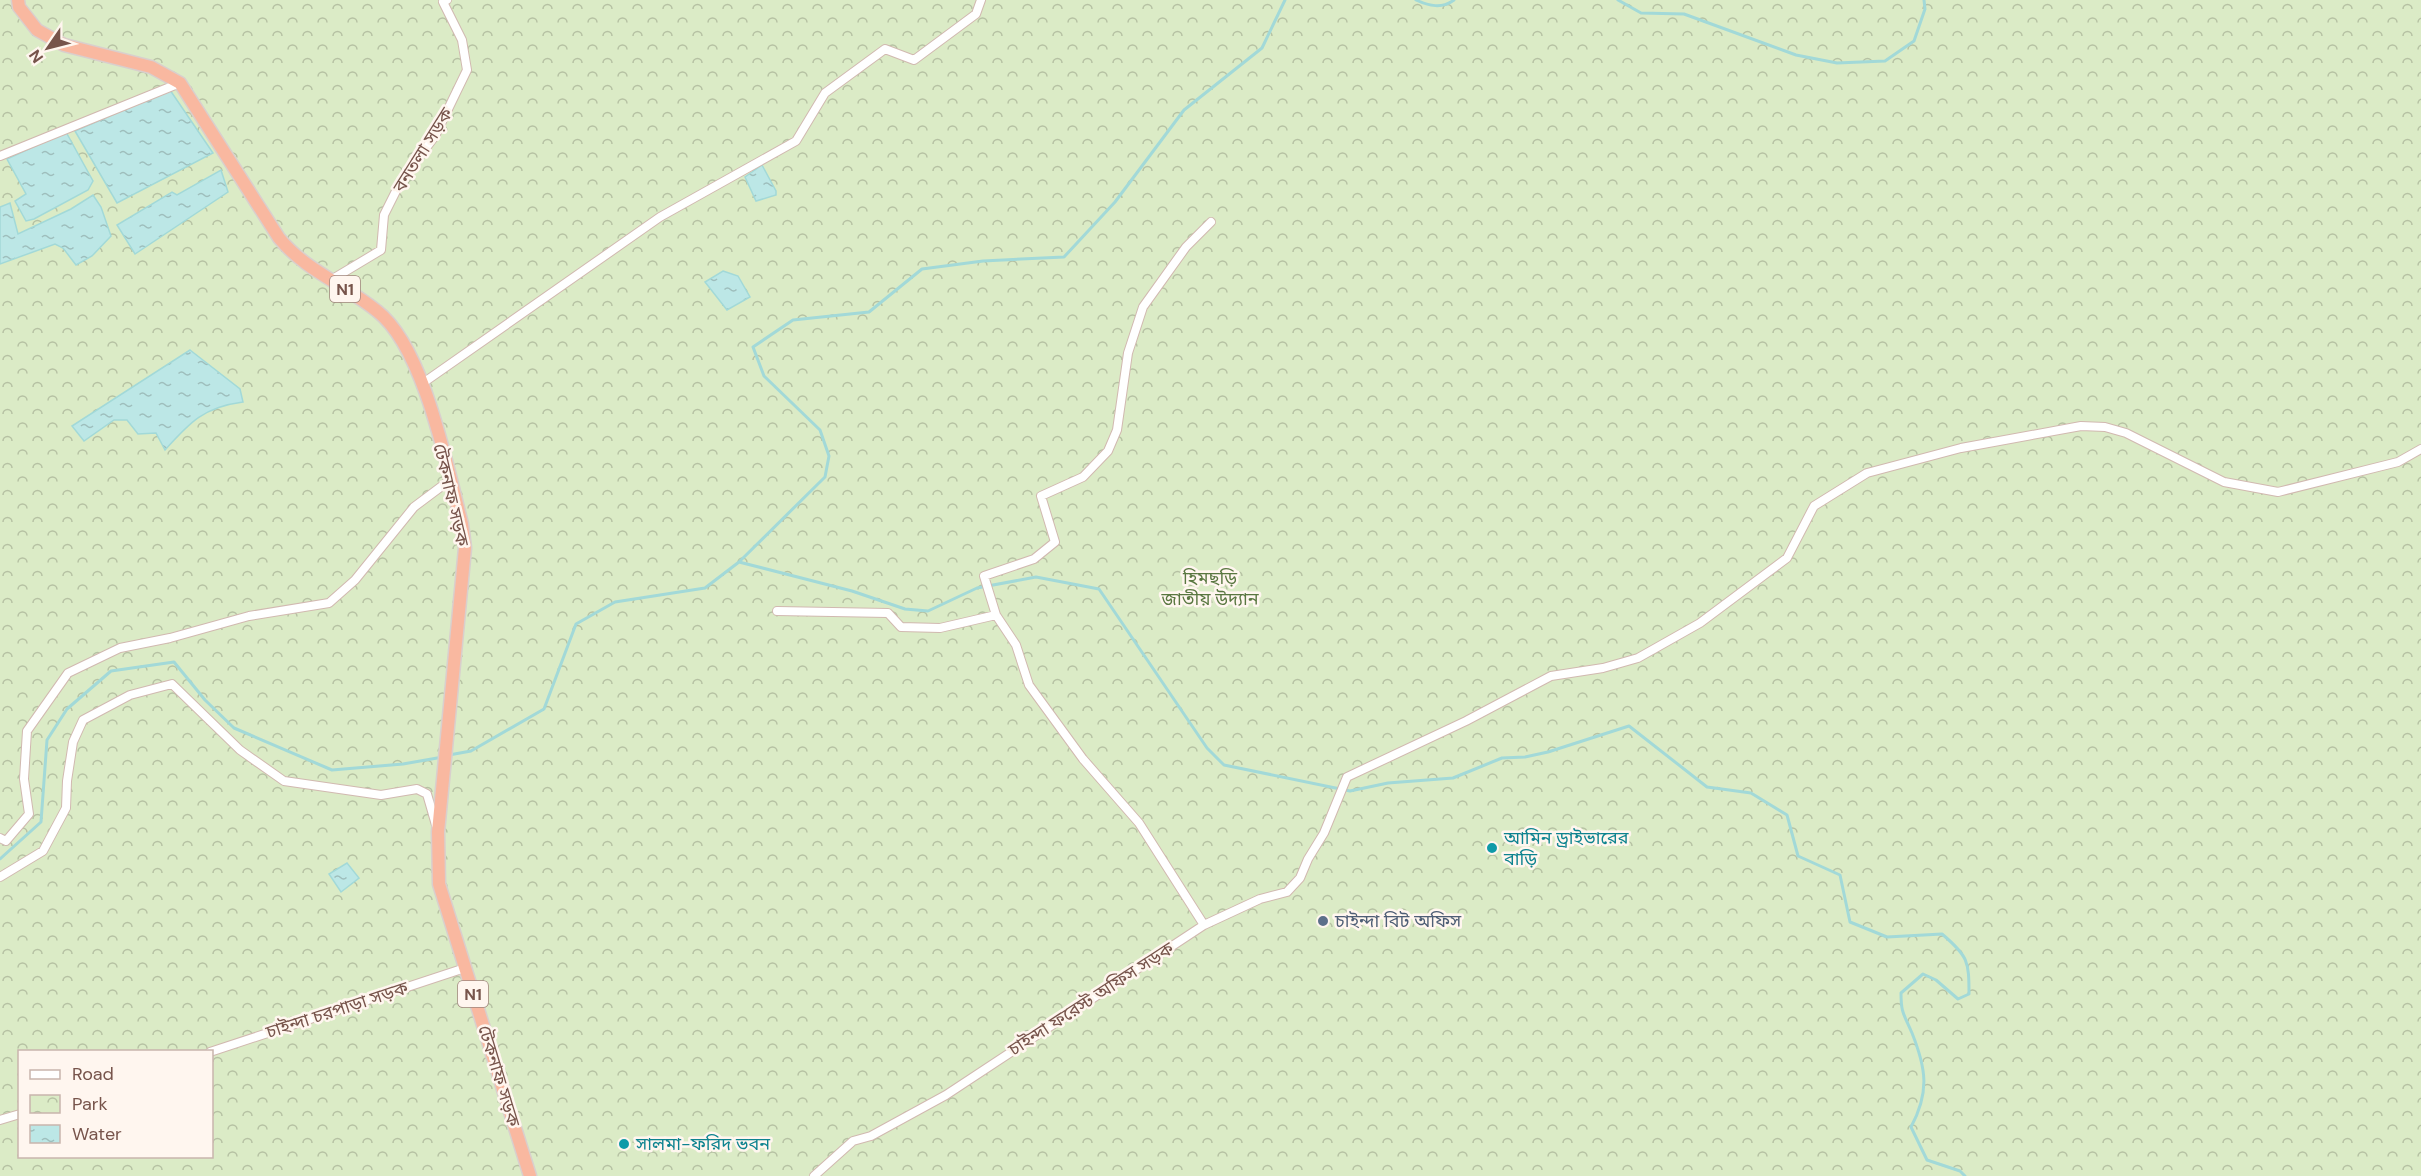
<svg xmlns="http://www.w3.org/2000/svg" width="2421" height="1176" font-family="'DM Sans','Noto Sans Bengali',sans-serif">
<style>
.park{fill:url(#park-crowns);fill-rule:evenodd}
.water{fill:url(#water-ripples);stroke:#a2d9d8;stroke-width:1.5}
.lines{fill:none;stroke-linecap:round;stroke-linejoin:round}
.stream{stroke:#a2d9d8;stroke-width:3}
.minor-casing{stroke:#d1b9b0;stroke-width:10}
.trunk-casing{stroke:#d9cfcd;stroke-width:15}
.minor{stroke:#fff;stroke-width:8}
.trunk{stroke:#f9b8a0;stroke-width:12}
.culture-dot{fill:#0f9aa8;stroke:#fff6ef;stroke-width:2}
.service-dot{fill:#5c6f8a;stroke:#fff6ef;stroke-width:2}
.labels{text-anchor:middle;stroke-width:5;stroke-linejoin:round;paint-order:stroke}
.shield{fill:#fff6ef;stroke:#a0857c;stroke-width:1.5}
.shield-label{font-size:16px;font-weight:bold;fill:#77544b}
.street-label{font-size:18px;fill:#77544b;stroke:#fff6ef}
.park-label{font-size:18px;fill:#597740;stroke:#fff6ef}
.culture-label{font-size:18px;fill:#0d838f;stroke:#fff6ef;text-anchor:start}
.service-label{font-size:18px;fill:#4e5e75;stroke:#fff6ef;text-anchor:start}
</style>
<defs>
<pattern id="park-crowns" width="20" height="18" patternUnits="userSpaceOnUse" patternTransform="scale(1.5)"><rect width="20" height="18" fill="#dbebc6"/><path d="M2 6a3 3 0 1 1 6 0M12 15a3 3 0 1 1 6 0" fill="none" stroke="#b6c1a3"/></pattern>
<pattern id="water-ripples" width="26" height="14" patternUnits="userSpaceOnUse" patternTransform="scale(1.5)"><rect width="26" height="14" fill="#bce7e6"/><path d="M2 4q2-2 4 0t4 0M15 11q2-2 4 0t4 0" fill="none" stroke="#9ebebc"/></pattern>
</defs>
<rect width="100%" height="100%" fill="#fdf1e8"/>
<!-- park -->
<path class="park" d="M0,0H2421V1176H0ZM20,1052H212V1156H20Z"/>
<!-- water -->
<path class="water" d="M170,90L213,153L117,203L75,131Z
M66,132L93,181L88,190L34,219L26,221L15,201L26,194L7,159Z
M762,165L776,191V195L756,201L745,177Z
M221,170L228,192L135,254L117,225L172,192L177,195Z
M93,195L101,207L111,236L92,256L76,265L63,248L55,244L0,264V207L10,203L18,234L71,209Z
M723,271L738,276L750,297L727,310L705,282Z
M190,350L240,389L243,402C204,407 190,422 165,450L156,433L138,434L127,420H114L84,441L72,426Z
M347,863L359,878L341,892L329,874Z"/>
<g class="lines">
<!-- stream -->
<path class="stream" d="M1416,0C1429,6 1442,9 1454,0
M1618,0L1641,13L1684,14L1796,55L1837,63L1885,61L1914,41L1925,9L1924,0
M739,562L852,591L905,609L928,611L977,588L1036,577L1099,589L1207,748L1224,765L1350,791L1388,783L1453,778L1502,758L1525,757L1548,752L1629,726L1707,787L1751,793L1787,815L1798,856L1840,875L1850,922L1887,937L1942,934C1968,956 1969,961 1969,994L1958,999L1936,980L1923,974L1901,993C1901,1014 1904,1014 1912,1033C1926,1068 1930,1092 1911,1127L1927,1160L1960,1171L1965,1176
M449,755L471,751L544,709L576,624L615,602L705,588L739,562L825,477L829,456L820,430L764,376L753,347L793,320L869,312L922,269L983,261L1064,257L1115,202L1184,110L1262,48L1285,0
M0,859L41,822L47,740L67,709L111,671L174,662L205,700L234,728L332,770L403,764L443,757"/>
<defs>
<path id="minor" d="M0,156L180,83
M331,280L381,250L384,215L401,181L435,136L467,70L462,40L443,2L447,0
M423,383L660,217L796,141L825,93L885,49L914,60L976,14L981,0
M777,611L888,613L901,627L940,628L996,615L1016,645L1029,685L1083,759L1139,823L1204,925
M996,615L984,576L1034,559L1055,542L1041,496L1083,477L1108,451L1117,430L1128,353L1143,307L1186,247L1211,222
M0,838L6,841L29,814L24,779L27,731L68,673L120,648L170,638L249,616L329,603L355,580L414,507L450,480
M0,877L43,851L66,808L67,781L73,742L83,720L130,695L172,684L240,750L284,781L381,795L417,789L427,794L436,825
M210,1052L465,968
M0,1120L20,1114
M814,1176L853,1141L871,1136L946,1095L1204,925L1260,899L1287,892L1300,878L1308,859L1324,833L1347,777L1466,721L1551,676L1603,668L1638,658L1700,623L1787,558L1814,506L1867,473L1961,448L2081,426L2105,427L2126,433L2224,482L2278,492L2398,462L2421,449"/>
<path id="trunk" d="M18,0L19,7L37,30L64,45L151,67L180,83L279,238C306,271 344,284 377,311C424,347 447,467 462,524L465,548L438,832L439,884L530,1176"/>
</defs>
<!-- minor casing -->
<use href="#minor" class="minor-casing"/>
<!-- trunk casing -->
<use href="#trunk" class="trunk-casing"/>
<!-- minor -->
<use href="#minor" class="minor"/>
<!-- trunk -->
<use href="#trunk" class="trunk"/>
</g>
<!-- markers -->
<g class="culture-dot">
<circle cx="1492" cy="848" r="6"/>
<circle cx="624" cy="1144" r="6"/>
</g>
<circle class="service-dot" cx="1323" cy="921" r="6"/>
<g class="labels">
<!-- shield labels -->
<g class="shield">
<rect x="330" y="276" width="30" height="26" rx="4.5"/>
<rect x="458" y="981" width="30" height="26" rx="4.5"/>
</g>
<g class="shield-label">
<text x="345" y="295">N1</text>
<text x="473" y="1000">N1</text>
</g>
<!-- street labels -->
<g class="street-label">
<text transform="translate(423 150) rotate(-58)" y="6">বনতলা সড়ক</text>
<text transform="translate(451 495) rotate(77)" y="6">টেকনাফ সড়ক</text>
<text transform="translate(1091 999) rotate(-33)" y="6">চাইন্দা ফরেস্ট অফিস সড়ক</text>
<text transform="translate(337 1010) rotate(-18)" y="6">চাইন্দা চরপাড়া সড়ক</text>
<text transform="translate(499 1076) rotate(73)" y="6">টেকনাফ সড়ক</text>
</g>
<!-- park labels -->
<g class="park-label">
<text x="1210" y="584">হিমছড়ি<tspan x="1210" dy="21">জাতীয় উদ্যান</tspan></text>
</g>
<!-- culture labels -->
<g class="culture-label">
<text x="1504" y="844">আমিন ড্রাইভারের<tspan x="1504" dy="21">বাড়ি</tspan></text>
<text x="636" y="1150">সালমা-ফরিদ ভবন</text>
</g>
<!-- service labels -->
<g class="service-label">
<text x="1335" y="927">চাইন্দা বিট অফিস</text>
</g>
</g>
<!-- legend -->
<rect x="18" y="1050" width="195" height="108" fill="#fff6ef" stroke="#c9b5ad" stroke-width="1.5"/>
<rect x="30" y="1070" width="30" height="9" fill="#ffffff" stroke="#c9b5ad" stroke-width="1.5"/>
<text x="72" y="1080" font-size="18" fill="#77544b">Road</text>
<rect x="30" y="1095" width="30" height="18" fill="url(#park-crowns)" stroke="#c9b5ad" stroke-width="1.5"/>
<text x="72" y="1110" font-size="18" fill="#77544b">Park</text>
<rect x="30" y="1125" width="30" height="18" fill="url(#water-ripples)" stroke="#c9b5ad" stroke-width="1.5"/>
<text x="72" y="1140" font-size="18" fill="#77544b">Water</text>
<!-- north arrow -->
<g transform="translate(48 48) rotate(235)" stroke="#fff6ef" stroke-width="4.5" paint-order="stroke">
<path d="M0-4.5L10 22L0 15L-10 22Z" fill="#77544b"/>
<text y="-9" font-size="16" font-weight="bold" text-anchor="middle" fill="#77544b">N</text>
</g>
</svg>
